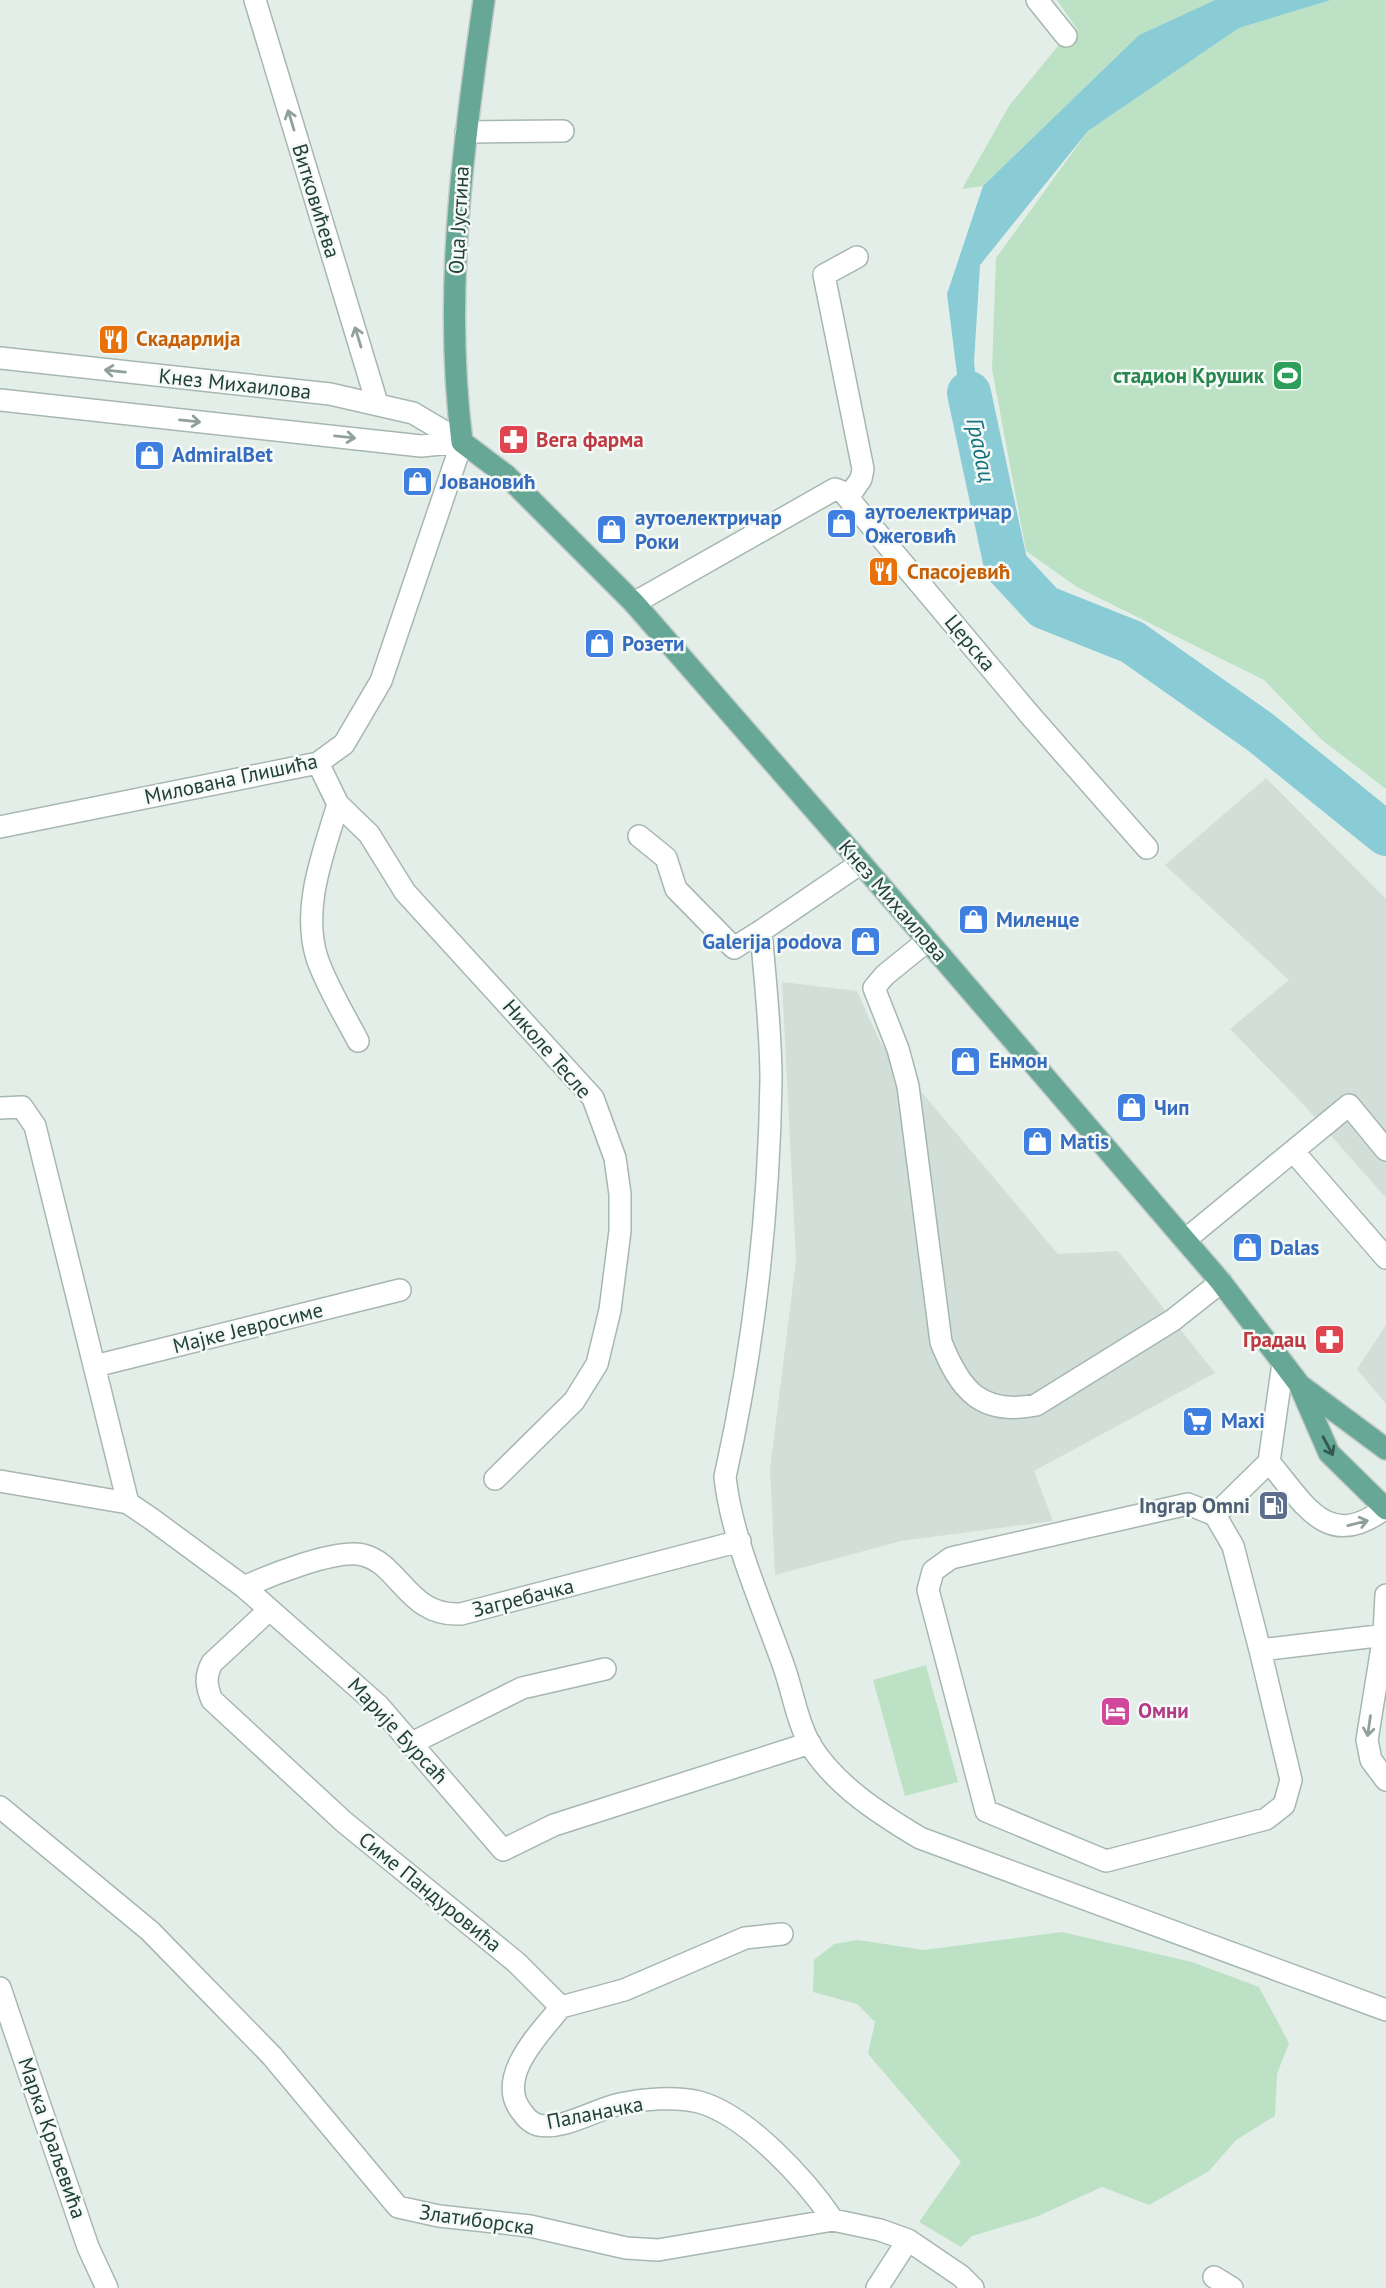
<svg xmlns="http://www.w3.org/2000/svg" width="1386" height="2288" font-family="'PT Sans',sans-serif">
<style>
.built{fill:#d2ded8}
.green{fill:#bce1c5}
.water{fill:#89ccd6}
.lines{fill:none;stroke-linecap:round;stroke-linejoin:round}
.river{stroke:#89ccd6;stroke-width:44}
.minor-casing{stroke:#a6b7b0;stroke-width:24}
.major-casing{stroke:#c1cac7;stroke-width:24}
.minor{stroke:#fff;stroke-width:21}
.major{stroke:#66a795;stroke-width:21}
.oneway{stroke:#90a09c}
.oneway2{stroke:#335a4f}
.labels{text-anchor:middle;stroke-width:5;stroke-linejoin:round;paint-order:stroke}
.street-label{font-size:21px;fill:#224138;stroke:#f5faf7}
.food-label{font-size:21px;font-weight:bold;fill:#c56008;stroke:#f5faf7;text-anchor:start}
.leisure-label{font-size:21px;font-weight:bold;fill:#27864d;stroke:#f5faf7;text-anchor:end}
.health-label{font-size:21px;font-weight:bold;fill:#be3a42;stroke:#f5faf7;text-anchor:start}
.shop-label{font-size:21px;font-weight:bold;fill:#366cbe;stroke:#f5faf7;text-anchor:start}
.service-label{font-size:21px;font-weight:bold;fill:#4e5e75;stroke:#f5faf7;text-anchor:end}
.hotel-label{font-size:21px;font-weight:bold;fill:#b23c85;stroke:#f5faf7;text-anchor:start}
.water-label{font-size:23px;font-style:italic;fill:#177282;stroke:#f5faf7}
</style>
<rect width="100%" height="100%" fill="#e4eee9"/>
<!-- built -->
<path class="built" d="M1266,778L1386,899V1198L1304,1105L1230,1029L1289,980L1165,865Z
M782,982L857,991L881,1044L1058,1254L1118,1251L1215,1373L1034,1471L1053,1521L901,1541L775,1575L770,1469L796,1260Z
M1386,1325V1404L1357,1369Z"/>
<!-- green -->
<path class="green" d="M1057,0H1215L1139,35L983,186L962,189L1009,106L1066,36L1077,29Z
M1331,0H1386V789L1322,740L1264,680L1077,587L1026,551L992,369L996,258L1088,131L1239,28Z
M926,1665L958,1782L905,1796L873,1680Z
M1062,1932L1192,1962L1259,1987L1289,2043L1277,2074L1275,2116L1236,2140L1209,2171L1149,2205L1102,2187L1036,2217L972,2236L961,2247L919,2222L961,2162L868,2054L875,2022L857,2004L813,1992L814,1960L834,1944L858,1940L924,1950Z"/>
<!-- water -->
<path class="water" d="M1215,0H1331L1239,28L1088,131L980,265L974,362L985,459L961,406L947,294L983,186L1139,35Z"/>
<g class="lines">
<!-- river -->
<path class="river" d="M969,393L1006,566L1044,607L1132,642L1260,732L1386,834"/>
<defs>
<path id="minor" d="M255,0L377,403
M1037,0L1066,36
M466,132L563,131
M0,358L330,394L413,413L462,442
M0,400L421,446L462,442
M849,496L861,479L863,469L824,275L857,257
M634,603L835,489L843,492L1030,715L1147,848
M318,763L338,804L369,834L405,892L593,1098L615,1158L620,1194V1231L610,1310L597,1364L574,1401L495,1479
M338,804C324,852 301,907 317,958C327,987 344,1014 358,1041
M0,827L318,763L344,744L381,681L462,442
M639,836L666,858L676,889L734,948L761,931
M861,863L761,931C765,980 771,1030 771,1080C769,1213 754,1347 725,1477C732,1541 764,1609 785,1670C793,1694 798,1724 811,1746C836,1786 880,1814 920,1838L1386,2010
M927,941L885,975L874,988L898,1049L908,1086L941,1342C960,1390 981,1416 1036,1405L1173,1320L1221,1282
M0,1108L22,1107L35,1126L128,1503
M1293,1151L1386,1258
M1185,1240L1349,1105L1386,1150
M95,1366L400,1290
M1269,1462C1304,1503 1327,1552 1384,1509
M0,1481L128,1503L153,1520L244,1587L379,1706L503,1850L554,1825L810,1743
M1215,1515L1269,1462L1283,1363
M244,1587C268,1576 337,1548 363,1555C400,1564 408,1617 461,1614L740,1541
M1386,1595L1384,1635L1367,1740L1371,1760L1386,1780
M269,1610L212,1663C205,1676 206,1686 212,1700L344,1822L517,1963L561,2007L624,1990L745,1938L782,1934
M1260,1650L1233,1546L1215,1515L1188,1504L951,1558L933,1571L928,1590L986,1811L1106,1861L1266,1819L1284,1805L1291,1780L1260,1650L1386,1635
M412,1743L522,1688L605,1669
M0,1807L150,1931L272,2056L398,2207L439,2216L530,2226L626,2248L658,2250L833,2220L880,2230L908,2240L961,2276L973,2288
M0,1988L88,2247L107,2288
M561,2007C540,2033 494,2078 522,2112C526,2118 531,2123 538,2125C565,2130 593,2110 620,2104C642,2099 676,2096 699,2102C747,2115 806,2180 833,2220
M1214,2277L1232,2288
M877,2288L908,2240"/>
<path id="major" d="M484,0C463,146 443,294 462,442L506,475L634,603L861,863L1221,1282L1299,1384L1329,1453L1386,1509
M1301,1386L1386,1449"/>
</defs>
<!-- minor casing -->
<use href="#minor" class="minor-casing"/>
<!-- major casing -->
<use href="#major" class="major-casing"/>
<!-- minor -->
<use href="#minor" class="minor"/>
<!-- major -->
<use href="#major" class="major"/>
</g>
<!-- one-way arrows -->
<defs><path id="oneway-shaft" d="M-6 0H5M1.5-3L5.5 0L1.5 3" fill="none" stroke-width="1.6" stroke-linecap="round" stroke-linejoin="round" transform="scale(1.75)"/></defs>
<g class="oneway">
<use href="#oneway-shaft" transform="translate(291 120) rotate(-107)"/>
<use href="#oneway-shaft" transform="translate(358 337) rotate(-107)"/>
<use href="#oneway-shaft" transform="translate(115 371) rotate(-174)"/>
<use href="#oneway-shaft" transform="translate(190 421) rotate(6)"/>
<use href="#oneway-shaft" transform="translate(345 437) rotate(6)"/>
<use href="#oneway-shaft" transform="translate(1358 1523) rotate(-14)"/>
<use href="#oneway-shaft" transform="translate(1369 1726) rotate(98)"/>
</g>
<use class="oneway2" href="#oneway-shaft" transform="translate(1328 1446) rotate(62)"/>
<!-- icons -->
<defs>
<symbol id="restaurant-square" viewBox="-11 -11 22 22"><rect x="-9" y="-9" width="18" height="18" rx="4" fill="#e8710a" stroke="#f5faf7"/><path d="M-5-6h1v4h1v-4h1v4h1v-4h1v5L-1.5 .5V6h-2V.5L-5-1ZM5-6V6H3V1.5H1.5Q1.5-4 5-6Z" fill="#fff"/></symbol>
<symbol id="stadium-square" viewBox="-11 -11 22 22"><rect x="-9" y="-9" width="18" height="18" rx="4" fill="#2e9e5b" stroke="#f5faf7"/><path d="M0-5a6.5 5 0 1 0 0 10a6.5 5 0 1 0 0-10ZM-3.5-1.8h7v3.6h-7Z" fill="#fff"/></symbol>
<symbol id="pharmacy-square" viewBox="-11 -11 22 22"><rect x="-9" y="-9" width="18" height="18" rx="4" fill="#e0444e" stroke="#f5faf7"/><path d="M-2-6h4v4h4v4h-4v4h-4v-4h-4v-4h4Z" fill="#fff"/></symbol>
<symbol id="shop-square" viewBox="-11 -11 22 22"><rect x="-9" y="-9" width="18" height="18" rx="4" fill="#3f7fe0" stroke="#f5faf7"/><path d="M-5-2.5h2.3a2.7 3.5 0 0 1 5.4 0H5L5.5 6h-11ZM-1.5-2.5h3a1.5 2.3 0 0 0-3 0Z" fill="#fff"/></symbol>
<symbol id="supermarket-square" viewBox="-11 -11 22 22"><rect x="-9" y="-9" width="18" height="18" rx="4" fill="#3f7fe0" stroke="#f5faf7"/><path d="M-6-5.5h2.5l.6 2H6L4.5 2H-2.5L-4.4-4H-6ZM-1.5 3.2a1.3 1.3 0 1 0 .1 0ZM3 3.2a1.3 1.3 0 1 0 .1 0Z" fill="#fff"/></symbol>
<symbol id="fuel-square" viewBox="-11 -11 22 22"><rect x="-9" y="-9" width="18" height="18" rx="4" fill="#5c6f8a" stroke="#f5faf7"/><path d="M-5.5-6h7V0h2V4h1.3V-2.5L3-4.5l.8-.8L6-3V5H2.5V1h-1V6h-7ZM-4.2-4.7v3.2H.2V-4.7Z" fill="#fff"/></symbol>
<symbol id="hotel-square" viewBox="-11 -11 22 22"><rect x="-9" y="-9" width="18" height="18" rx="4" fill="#d1479c" stroke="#f5faf7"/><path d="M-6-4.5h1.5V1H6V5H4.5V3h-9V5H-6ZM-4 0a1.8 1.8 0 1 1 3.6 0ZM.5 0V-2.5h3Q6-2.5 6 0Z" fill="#fff"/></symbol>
</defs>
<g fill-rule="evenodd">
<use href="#restaurant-square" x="96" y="322" width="35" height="35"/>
<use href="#stadium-square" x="1270" y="358" width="35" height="35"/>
<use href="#pharmacy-square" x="496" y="422" width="35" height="35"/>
<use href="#shop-square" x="132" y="438" width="35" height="35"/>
<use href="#shop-square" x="400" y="464" width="35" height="35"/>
<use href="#shop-square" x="824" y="506" width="35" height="35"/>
<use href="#shop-square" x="594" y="512" width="35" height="35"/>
<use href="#restaurant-square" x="866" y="554" width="35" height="35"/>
<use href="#shop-square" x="582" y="626" width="35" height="35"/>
<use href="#shop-square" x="956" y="902" width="35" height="35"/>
<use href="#shop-square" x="848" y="924" width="35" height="35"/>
<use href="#shop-square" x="948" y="1044" width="35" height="35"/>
<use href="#shop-square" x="1114" y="1090" width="35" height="35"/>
<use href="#shop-square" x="1020" y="1124" width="35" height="35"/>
<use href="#shop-square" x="1230" y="1230" width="35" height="35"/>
<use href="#pharmacy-square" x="1312" y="1322" width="35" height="35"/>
<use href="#supermarket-square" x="1180" y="1404" width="35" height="35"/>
<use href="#fuel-square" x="1256" y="1488" width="35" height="35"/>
<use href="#hotel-square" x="1098" y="1694" width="35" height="35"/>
</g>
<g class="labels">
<!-- street labels -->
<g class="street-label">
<text transform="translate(316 201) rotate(73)" y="7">Витковићева</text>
<text transform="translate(459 220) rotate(-87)" y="7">Оца Јустина</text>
<text transform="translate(235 384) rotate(6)" y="7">Кнез Михаилова</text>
<text transform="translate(970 643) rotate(50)" y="7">Церска</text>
<text transform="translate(231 779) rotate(-12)" y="7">Милована Глишића</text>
<text transform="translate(893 901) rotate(49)" y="7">Кнез Михаилова</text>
<text transform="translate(547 1049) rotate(49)" y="7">Николе Тесле</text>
<text transform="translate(248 1328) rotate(-14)" y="7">Мајке Јевросиме</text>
<text transform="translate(523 1598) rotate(-14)" y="7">Загребачка</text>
<text transform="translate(398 1731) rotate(47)" y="7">Марије Бурсаћ</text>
<text transform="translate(430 1892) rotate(39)" y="7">Симе Пандуровића</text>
<text transform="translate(595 2113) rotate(-11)" y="7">Паланачка</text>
<text transform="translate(52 2138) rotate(71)" y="7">Марка Краљевића</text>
<text transform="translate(477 2220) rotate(8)" y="7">Златиборска</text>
</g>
<!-- food labels -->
<g class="food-label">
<text x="136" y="346">Скадарлија</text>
<text x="907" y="579">Спасојевић</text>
</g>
<!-- leisure labels -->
<g class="leisure-label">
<text x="1264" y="383">стадион Крушик</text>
</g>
<!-- health labels -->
<g class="health-label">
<text x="536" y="447">Вега фарма</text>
<text x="1306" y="1347" text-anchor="end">Градац</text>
</g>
<!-- shop labels -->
<g class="shop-label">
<text x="172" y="462">AdmiralBet</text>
<text x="440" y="489">Јовановић</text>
<text x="865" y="519">аутоелектричар<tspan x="865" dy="24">Ожеговић</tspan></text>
<text x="635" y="525">аутоелектричар<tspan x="635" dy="24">Роки</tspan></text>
<text x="622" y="651">Розети</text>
<text x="996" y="927">Миленце</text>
<text x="842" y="949" text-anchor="end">Galerija podova</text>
<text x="989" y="1068">Енмон</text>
<text x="1154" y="1115">Чип</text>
<text x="1060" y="1149">Matis</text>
<text x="1270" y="1255">Dalas</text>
<text x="1221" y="1428">Maxi</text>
</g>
<!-- service labels -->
<g class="service-label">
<text x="1250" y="1513">Ingrap Omni</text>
</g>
<!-- hotel labels -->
<g class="hotel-label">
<text x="1138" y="1718">Омни</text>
</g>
<!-- water labels -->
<g class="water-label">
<text transform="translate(981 450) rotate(78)" y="8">Градац</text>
</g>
</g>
</svg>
